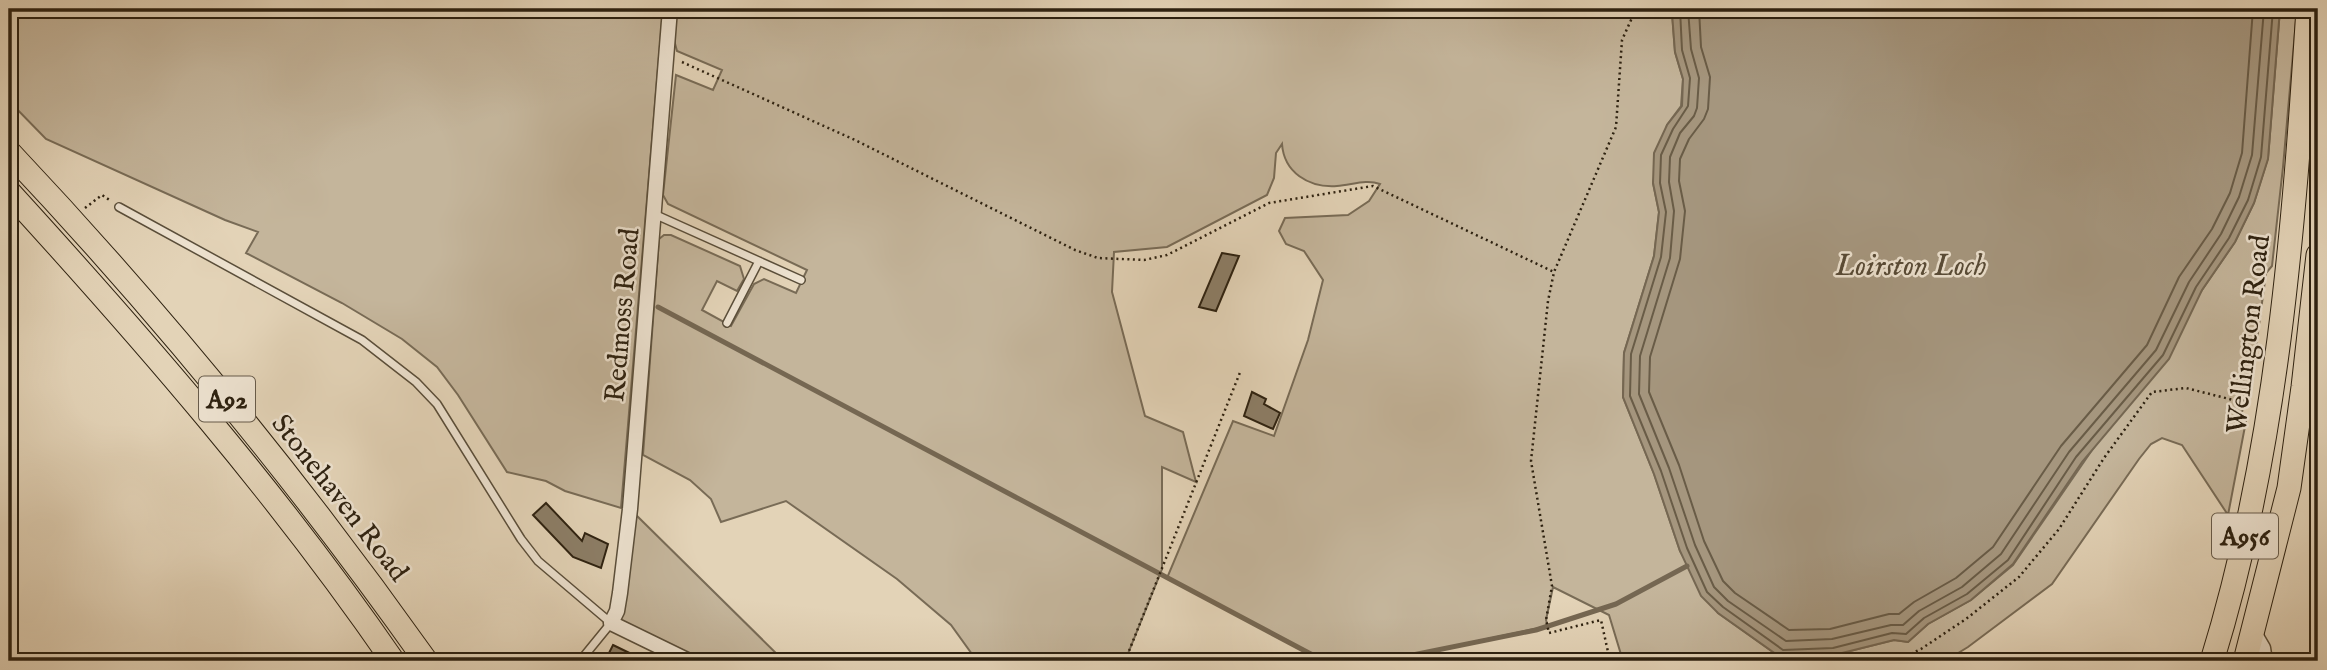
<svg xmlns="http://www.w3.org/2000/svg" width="2327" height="670" font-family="'IM FELL English',serif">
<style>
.green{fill:#c4b59b;stroke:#786b56;stroke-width:2}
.water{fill:#a5967e;stroke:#756752;stroke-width:2}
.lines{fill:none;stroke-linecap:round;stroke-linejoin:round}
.shore{stroke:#695c47;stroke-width:2}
.stream{stroke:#756752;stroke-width:5}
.building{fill:#8c7e67;stroke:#2d2110;stroke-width:2}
.lane-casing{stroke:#5a4e3a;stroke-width:10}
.street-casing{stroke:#5a4e3a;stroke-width:17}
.primary-casing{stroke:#2d2110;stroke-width:25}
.path{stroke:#2d2110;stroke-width:2.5;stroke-dasharray:2 3.5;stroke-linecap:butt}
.lane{stroke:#ede2d0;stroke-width:7}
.street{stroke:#ede2d0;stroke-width:14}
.primary{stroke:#e3d3b7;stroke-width:23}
.labels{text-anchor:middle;stroke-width:5;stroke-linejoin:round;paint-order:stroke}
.shield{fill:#ede2d0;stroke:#675b4a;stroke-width:2}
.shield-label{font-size:26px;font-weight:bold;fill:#2d2110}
.street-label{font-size:28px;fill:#2d2110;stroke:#ede2d0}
.water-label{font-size:30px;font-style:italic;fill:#574a36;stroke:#ede2d0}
</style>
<rect width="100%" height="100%" fill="#e3d3b7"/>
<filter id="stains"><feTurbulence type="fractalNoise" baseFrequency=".00286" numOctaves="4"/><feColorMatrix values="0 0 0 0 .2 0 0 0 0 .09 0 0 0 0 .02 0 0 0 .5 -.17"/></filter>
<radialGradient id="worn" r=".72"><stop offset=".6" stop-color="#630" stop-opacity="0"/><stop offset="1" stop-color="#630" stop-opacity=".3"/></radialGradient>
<!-- green -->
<path class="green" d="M9,9H663L621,508L565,491L546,481L507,472L458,395L437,367L402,339L342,303L246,253L258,232L225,220L46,139L9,101Z
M676,9H1674L1672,13L1675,52L1683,79L1681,106L1667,125L1653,183L1659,212L1654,256L1624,353L1623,397L1654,474L1680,551L1718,613L1780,657L1834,655L1894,640L1908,642L1928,624L1971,600L2013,565L2235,242L2254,203L2268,158L2280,9H2297L2283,167L2272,266L2266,273L2249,399L2244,398L2241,420L2246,421L2228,515L2182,445L2162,438L2151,444L2139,459L2052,584L1968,647L1945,661H1623L1609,615L1553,587L1546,620L1548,626L1383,661H1324L1167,578L1233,421L1274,436L1308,340L1323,280L1304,251L1286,244L1279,231L1285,218L1348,215L1369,201L1380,184C1366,179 1352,185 1337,186C1308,188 1284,172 1282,144L1276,153L1274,178L1267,195L1167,247L1114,252L1112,292L1145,416L1183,432L1196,482L1162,467V569L1125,661H977L951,625L897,579L786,501L721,522L711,499L690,480L643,455L659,239L664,235H671L740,266L744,279L737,291L717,281L702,310L731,326L754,284L764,279L796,293L807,270L668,204L663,195L676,75L713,90L722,70L677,51L674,40Z
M630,509L784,661H689L615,617Z"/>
<!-- water -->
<path class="water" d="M1674,9H2280L2268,159L2254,203L2235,242L2202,290L2169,359L2082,462L2013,564L1971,600L1928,624L1908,642L1894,640L1834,655L1780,657L1718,613L1701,596L1680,551L1654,474L1623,397L1624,353L1654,256L1659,212L1653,183L1654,153L1667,125L1682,106L1683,79L1675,52L1672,13Z"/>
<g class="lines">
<!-- shore -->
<path class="shore" d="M1680,9L1682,50L1690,78L1688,106L1673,129L1661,155L1660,183L1666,212L1661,257L1631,354L1630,396L1661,471L1687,548L1707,592L1723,607L1783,650L1833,648L1892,633L1906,634L1924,618L1967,594L2008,560L2076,457L2163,355L2196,287L2229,238L2248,200L2261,157L2273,9
M1688,9L1691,49L1699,78L1697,108L1694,116L1680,133L1670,157L1669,182L1674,211L1670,258L1640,356L1639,394L1669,468L1695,545L1714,587L1728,601L1786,641L1832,639L1891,625H1903L1919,611L1962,587L2001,554L2069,452L2156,350L2189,282L2221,234L2239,197L2252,155L2264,9
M1699,9L1701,47L1710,77L1708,109L1704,119L1689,139L1680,159L1679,181L1685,211L1680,259L1650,357L1649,392L1679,465L1704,541L1723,581L1735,593L1789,630L1830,629L1889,614H1899L1914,602L1956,578L1993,547L2061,446L2147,345L2179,277L2212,229L2230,193L2242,153L2253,9"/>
<!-- stream -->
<path class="stream" d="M658,307L1324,661
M1383,661L1536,630L1616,604L1687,566
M1778,661L1780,657"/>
</g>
<!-- building -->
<path class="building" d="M1222,253L1239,256L1216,311L1199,307Z
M1252,392L1266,399L1264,404L1280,413L1273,429L1244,416Z
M546,503L582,541L585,533L608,544L601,568L573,557L533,515Z
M613,645L646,661H605Z"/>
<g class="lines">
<defs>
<path id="lane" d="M119,207L362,340L416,382L437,404L521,539L538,561L611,623L580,661
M654,214L801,280
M727,323L759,261
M2302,409L2318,412"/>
<path id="street" d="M670,9L630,509L620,593L617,611L611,623L689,661
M2253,631L2263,648L2265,661"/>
<path id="primary" d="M9,152C160,312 299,482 426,661
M9,192C145,341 278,494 393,661
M2212,661C2277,451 2294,228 2308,9
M2245,661L2289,488L2303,387L2318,255"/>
</defs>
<!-- lane casing -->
<use href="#lane" class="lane-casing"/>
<!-- street casing -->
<use href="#street" class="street-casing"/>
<!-- primary casing -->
<use href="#primary" class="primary-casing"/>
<!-- path -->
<path class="path" d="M682,62L855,140L1075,250L1098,258L1144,260L1167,255L1269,203L1373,186L1554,272
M85,208L102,195L111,201
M1125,661L1241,370
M1610,661L1601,620L1549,633L1546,620L1552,586L1531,461L1548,301L1554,272L1616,127L1622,40L1636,9
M1896,661L1921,649L1966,619L2019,577L2059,529L2104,458L2152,392L2186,388L2249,404"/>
<!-- lane -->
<use href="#lane" class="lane"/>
<!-- street -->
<use href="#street" class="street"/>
<!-- primary -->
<use href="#primary" class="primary"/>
</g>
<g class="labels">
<!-- shield labels -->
<g class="shield">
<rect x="199" y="376.5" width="56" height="45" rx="5"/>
<rect x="2212" y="513.5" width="66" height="45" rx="5"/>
</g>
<g class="shield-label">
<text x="227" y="408">A92</text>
<text x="2245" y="545">A956</text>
</g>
<!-- street labels -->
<g class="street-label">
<text transform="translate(621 315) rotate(-85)" y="10">Redmoss Road</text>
<text transform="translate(2247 334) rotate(-83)" y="10">Wellington Road</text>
<text transform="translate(341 497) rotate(52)" y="10">Stonehaven Road</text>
</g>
<!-- water labels -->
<g class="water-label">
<text x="1911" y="275">Loirston Loch</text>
</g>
</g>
<!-- margin -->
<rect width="2327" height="670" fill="none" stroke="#e3d3b7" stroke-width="35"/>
<rect x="10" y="10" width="2306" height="649" fill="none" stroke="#2d2110" stroke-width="3.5"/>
<rect x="18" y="18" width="2292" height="635" fill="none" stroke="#2d2110" stroke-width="2"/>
<rect width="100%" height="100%" filter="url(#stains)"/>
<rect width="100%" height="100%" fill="url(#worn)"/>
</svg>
